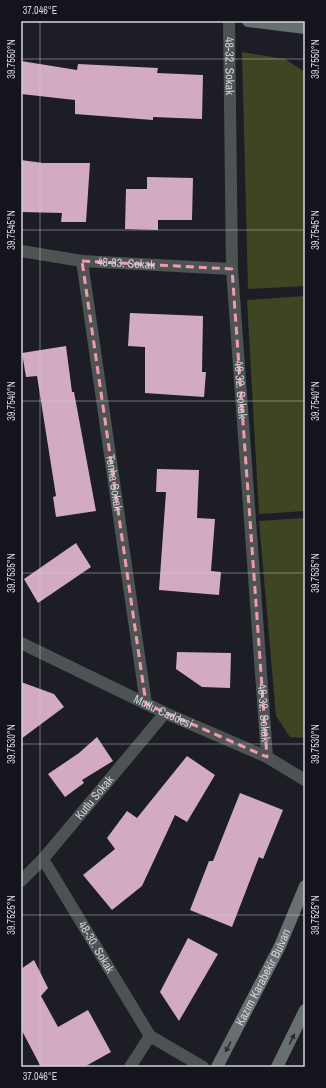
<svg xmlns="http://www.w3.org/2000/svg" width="326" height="1088" font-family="'Archivo Narrow',sans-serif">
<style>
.green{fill:#3d4523}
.building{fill:#d2aac1}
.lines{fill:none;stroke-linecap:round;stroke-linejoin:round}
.street{stroke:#4d5253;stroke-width:12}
.secondary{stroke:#676f70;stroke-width:12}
.oneway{fill:#292c31}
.marked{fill:none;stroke:#f29aad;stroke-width:3;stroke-dasharray:8 5;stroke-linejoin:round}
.ticks{fill:none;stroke:#d3d4d9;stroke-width:1;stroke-opacity:0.45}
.labels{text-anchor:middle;stroke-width:4;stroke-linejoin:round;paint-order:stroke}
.street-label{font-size:12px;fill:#d3d4d9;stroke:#14151c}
.neatline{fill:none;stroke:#d3d4d9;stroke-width:1.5}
.ticks-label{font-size:10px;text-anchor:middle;fill:#d3d4d9}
</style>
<rect width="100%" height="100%" fill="#1d1e25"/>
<!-- green -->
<path class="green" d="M242,52L285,59L305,72V286L248,289Z
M305,296V511L259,514L247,300Z
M305,518V738L290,737L276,716L259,521Z"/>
<!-- building -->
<path class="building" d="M21,61L77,70L78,64L158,68L157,73L203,75L202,119L153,117V120L75,114V100L21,94Z
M21,160L43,163H90L86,222H61L62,213L21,212Z
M147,177L193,178L192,220H158V230L125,229L126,189H147Z
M130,313L203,316L202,372H206L204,397L145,393V347L128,346Z
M66,346L72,392H74L96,511L56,517L53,497L56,496L37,376L26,377L22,353Z
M157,469L199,470L197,518L215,519L211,571L221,572L219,595L159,590L166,492H156Z
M76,543L91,567L38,603L24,579Z
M177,652L231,653L230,688L202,687L176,669Z
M21,682L54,694L64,707L21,739Z
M97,737L113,761L82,780L84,783L65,797L48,774L79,753Z
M187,756L215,775L187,822L175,815L142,886L112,910L83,875L115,849L107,838L127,811L137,818Z
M240,793L283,810L263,859L259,857L232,927L190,910L209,861H213Z
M188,938L218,954L179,1021L160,992Z
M34,960L48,988L41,996L58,1027L88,1010L111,1052L84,1067H41L21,1029V969Z"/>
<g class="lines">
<!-- street -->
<g class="street">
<path id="s1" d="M229,21L232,269L267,757"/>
<path id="s2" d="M21,251L82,261L232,269"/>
<path id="s3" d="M82,261L146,704"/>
<path id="s4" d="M21,643L165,713L267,757L305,780"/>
<path id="s5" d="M43,859L150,1036"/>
<path id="s6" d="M21,881L43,859L165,713"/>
<path d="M130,1067L150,1036L203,1067"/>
</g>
<!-- secondary -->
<g class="secondary">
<path d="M248,21L305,28"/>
<path id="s7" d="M217,1067L280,946L305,886"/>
<path d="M277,1067L305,1010"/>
</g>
</g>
<!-- one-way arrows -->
<defs><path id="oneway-solid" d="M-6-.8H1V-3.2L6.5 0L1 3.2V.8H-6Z"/></defs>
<g class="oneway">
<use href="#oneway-solid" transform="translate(292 1039) rotate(-64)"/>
<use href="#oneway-solid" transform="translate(228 1047) rotate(118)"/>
</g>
<!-- marked area -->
<path class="marked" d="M82,261L232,269L267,757L146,704Z"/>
<!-- ticks -->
<path class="ticks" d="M40,21V1067M305,21V1067M21,59H305M21,230H305M21,401H305M21,573H305M21,744H305M21,915H305"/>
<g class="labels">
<!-- street labels -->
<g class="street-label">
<text dy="4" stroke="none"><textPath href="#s1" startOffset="45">48-32. Sokak</textPath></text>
<text dy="4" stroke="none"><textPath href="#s2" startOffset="106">48-33. Sokak</textPath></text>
<text dy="4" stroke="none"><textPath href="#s1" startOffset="369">48-32. Sokak</textPath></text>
<text dy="4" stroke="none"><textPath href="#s3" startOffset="224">Tenha Sokak</textPath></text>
<text dy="4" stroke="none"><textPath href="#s4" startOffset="158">Mutlu Caddesi</textPath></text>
<text dy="4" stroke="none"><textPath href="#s1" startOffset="693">48-32. Sokak</textPath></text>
<text dy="4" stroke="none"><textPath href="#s6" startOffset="111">Kutlu Sokak</textPath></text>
<text dy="4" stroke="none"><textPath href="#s5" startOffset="103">48-30. Sokak</textPath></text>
<text dy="4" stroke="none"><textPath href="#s7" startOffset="101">Kazım Karabekir Bulvarı</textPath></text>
</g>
</g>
<!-- border -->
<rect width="326" height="1088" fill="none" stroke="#14151c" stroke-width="44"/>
<rect x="22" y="22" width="282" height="1044" class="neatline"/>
<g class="ticks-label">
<text x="40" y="14">37.046°E</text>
<text transform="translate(11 59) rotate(-90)" y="4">39.7550°N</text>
<text transform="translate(315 59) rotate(-90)" y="4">39.7550°N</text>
<text transform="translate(11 230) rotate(-90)" y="4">39.7545°N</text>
<text transform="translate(315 230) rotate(-90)" y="4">39.7545°N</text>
<text transform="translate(11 401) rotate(-90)" y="4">39.7540°N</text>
<text transform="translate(315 401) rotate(-90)" y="4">39.7540°N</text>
<text transform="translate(11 573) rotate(-90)" y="4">39.7535°N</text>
<text transform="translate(315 573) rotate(-90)" y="4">39.7535°N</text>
<text transform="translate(11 744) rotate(-90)" y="4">39.7530°N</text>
<text transform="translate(315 744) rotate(-90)" y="4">39.7530°N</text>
<text transform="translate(11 915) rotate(-90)" y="4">39.7525°N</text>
<text transform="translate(315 915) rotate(-90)" y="4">39.7525°N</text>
<text x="40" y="1080">37.046°E</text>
</g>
</svg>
